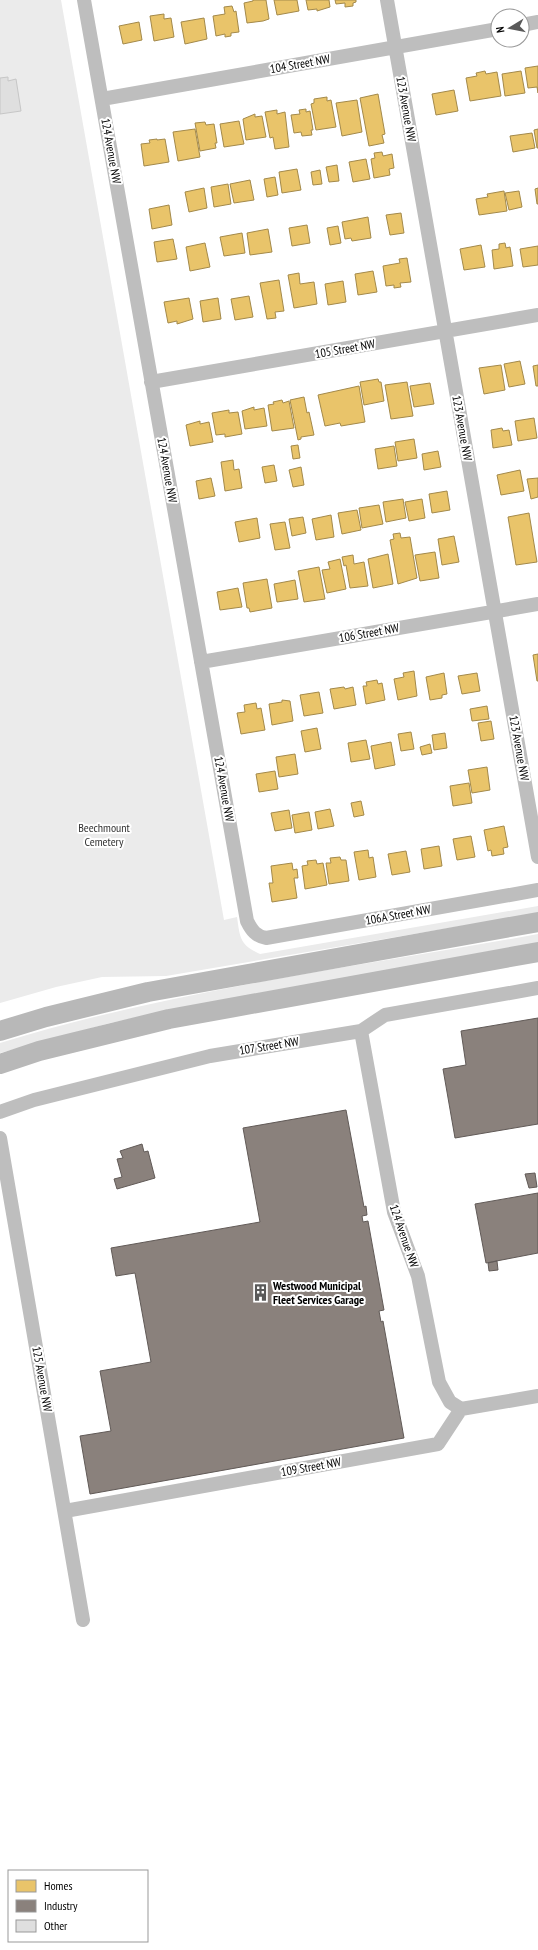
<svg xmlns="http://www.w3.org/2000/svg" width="538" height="1950" font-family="'PT Sans Narrow',sans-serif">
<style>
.green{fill:#ebebeb}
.homes{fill:#e9c46a;stroke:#a3894a}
.industry{fill:#8a817c;stroke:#615a57}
.building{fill:#dfdfdf;stroke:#c6c6c6}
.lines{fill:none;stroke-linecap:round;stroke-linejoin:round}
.minor{stroke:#bebebe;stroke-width:14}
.secondary{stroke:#b8b8b8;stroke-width:20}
.labels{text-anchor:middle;stroke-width:4;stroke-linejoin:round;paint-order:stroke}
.street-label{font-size:12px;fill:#000;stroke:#fff}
.park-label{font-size:12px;fill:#323232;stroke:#fff}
.poi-label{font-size:12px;font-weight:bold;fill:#000;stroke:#fff;text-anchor:start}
</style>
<rect width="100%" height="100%" fill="#fff"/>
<!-- green -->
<path class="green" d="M0,0H61L224,920L237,917C240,938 240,945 260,954L538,906V913L166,976L102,977L56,987L0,1003Z
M538,934V944L172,1010L110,1023L0,1053V1043C175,989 358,967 538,934Z"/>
<!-- homes -->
<path class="homes" d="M253,0H266L269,19L263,21L247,23L244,3L253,1Z
M274,0H297L299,11L277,15Z
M306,0H329L330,7L317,11V9L308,10Z
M335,0H356V2L353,3V6L345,7V3L336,4Z
M232,6L234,12L236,11L239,32L231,33V36L225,37V34L216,36L213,16L225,14L224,7Z
M164,14V19L171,18L174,37L154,41L150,16Z
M204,18L207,39L185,44L181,22Z
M139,22L142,40L123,44L119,26Z
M538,66V93L537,87L528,88L525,68Z
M485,71L486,74L497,72L501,96L470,101L466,78L477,76L476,73Z
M521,71L525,93L505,96L502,74Z
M454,90L458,111L436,115L432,94Z
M378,94L385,134L382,135L384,143L369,146L360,98Z
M327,97V101L331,100L336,127L316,130L311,104L314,103V99Z
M357,100L362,132L342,136L336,103Z
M306,109V112L310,111L313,130H311L312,135L302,136L301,132L294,133L291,115L300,114L299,110Z
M277,110V114L285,112L289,147L275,149L273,137L270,138L265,112Z
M255,114V117L262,116L266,137L246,140L243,119Z
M239,121L244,144L224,147L220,124Z
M205,122L206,125L214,124L217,143H215L216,148L200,151L195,123Z
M195,129L200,157L178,161L173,132Z
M538,129V148H537L534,130Z
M532,133L535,148L513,152L510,136Z
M157,139V140L165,139L169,162L144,166L141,144L150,143L149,140Z
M382,152L383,156L392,154L394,168L389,169L390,175L374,178L371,159L375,158L374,153Z
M366,159L370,179L353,182L349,162Z
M337,165L339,181L329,182L326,167Z
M297,169L301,190L282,193L279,172Z
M320,170L322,184L313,185L311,172Z
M275,177L278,195L267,197L264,179Z
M250,180L254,200L234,203L230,184Z
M228,184L231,204L214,207L211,187Z
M204,188L207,208L189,212L185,192Z
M538,188V204H537L535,189Z
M504,191L507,211L479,215L476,199L488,197L487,194Z
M519,191L522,207L509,210L505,193Z
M169,205L172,225L152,229L149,209Z
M401,213L404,233L390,235L386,215Z
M368,217L371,238L352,241L351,238L345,239L342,222Z
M307,225L310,243L292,246L289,228Z
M338,226L341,243L330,245L327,228Z
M268,229L272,252L250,255L247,233Z
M242,233L245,253L224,256L220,237Z
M173,239L177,259L157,262L154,242Z
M205,243L210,267L190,271L186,247Z
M505,243L506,248L510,247L513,266L494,269L492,250L499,249V244Z
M481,245L485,267L464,270L460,249Z
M538,246V265L523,267L520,249Z
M407,258L411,282L400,283L401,287L394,288V285L386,286L383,266L400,263L399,259Z
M373,271L377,292L358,295L355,274Z
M299,273L300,284L314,282L317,304L294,308L288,275Z
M279,280L284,311L275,312L276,318L267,319L260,283Z
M343,281L346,302L328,305L325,284Z
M249,296L253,317L235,320L231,299Z
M189,298L193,319L177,324V321L168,323L164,302Z
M218,298L221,319L203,322L200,301Z
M520,361L525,384L509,387L504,364Z
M501,365L505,390L484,394L479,368Z
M538,365V386H536L533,366Z
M378,379L379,382H381L384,401L364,405L360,382Z
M407,382L413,416L391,419L385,385Z
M430,383L434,404L414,407L410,386Z
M359,386L365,422L341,426L340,423L325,426L318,395Z
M304,397L307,413L309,412L314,435L301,437V439L298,440L290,400Z
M282,400L283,403L289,401L294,428L272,431L268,405L274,404L273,402Z
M254,407V410L264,408L267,426L245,429L242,411Z
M229,410V413L238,412L242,434L225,437V434L216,435L212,413Z
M534,418L537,438L518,441L515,421Z
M200,421V424L209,422L213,442L190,446L186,425Z
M502,428L503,431L509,430L512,445L493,448L491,430Z
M414,439L417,458L398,461L395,442Z
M298,445L300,458L293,459L291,446Z
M394,446L397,466L378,469L375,449Z
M438,451L441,467L424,470L422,454Z
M233,460L234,470L239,469L242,488L225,491L221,462Z
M274,465L277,481L265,483L262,467Z
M301,467L304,485L293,487L289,470Z
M520,470L524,491L501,495L497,475Z
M211,478L215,496L199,499L196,481Z
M538,478V497L531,499L527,479Z
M447,491L450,510L432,513L429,494Z
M403,499L406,518L386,522L383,502Z
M422,499L425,518L409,521L405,502Z
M379,505L383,524L362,528L359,508Z
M357,510L361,530L342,534L338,513Z
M529,513L537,562L516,565L508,517Z
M331,515L334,537L316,540L312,519Z
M303,517L306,533L292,536L289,519Z
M257,518L260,538L239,542L235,522Z
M285,522L290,548L275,550L270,524Z
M400,533L401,538L410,537L417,578L398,584L390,540L394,539L393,534Z
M454,536L459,562L442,565L438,539Z
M435,552L439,578L420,581L415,555Z
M388,554L393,584L373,588L368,559Z
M353,555L354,564L364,562L368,586L350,588L346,565L344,566L342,557Z
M340,559L346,589L327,593L322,570L330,569L328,562Z
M319,567L325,599L304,602L298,571Z
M267,579L272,608L250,612L249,608H247L243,583Z
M295,580L298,599L277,602L274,584Z
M238,588L242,607L220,610L217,592Z
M538,654V681H537L533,655Z
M414,671L417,696L398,700L394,679L404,677L403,673Z
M444,673L447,694L442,695V698L430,700L426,677Z
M477,673L480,691L462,694L458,676Z
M377,680L378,684L382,683L385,700L366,704L363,686H367L366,682Z
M344,687L345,689L353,687L356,705L334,709L330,689Z
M319,692L323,713L304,716L300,695Z
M282,700L290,701L293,721L272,725L269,704L282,702Z
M256,703L257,709L261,708L265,730L241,734L237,713L245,712L244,705Z
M487,706L489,719L472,721L470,709Z
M491,721L494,739L481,741L478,723Z
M317,728L321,749L305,752L301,731Z
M411,732L414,749L401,751L398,734Z
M445,733L447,748L434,750L432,735Z
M366,740L370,759L351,762L348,743Z
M391,742L395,765L375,769L371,746Z
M430,744L432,753L422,755L420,747Z
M295,754L298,774L279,777L276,757Z
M487,767L490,790L472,793L468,770Z
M275,771L278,789L259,792L256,774Z
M469,783L472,803L453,806L450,786Z
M361,801L364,815L354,817L351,803Z
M330,809L334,826L318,829L315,812Z
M289,810L292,828L275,831L271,813Z
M309,812L312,830L295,833L292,815Z
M504,826L508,847L503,848L504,854L492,856L491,850L488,851L484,830Z
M471,836L475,857L457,860L453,839Z
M439,846L442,866L424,869L421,849Z
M368,850L369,858L373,857L376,877L359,880L354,852Z
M406,851L410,872L392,875L388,854Z
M340,857L341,860H346L349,881L329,884L326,863H331L330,858Z
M316,860L317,864L323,863L327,885L305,889L302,866L308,865L307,861Z
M292,863L293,870L297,869L298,878H294L297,898L272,902L269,883H273L271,866Z"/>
<!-- industry -->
<path class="industry" d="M538,1018V1124L455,1138L443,1069L466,1065L461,1031Z
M346,1110L364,1207L366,1206L367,1215L362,1216L363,1222L368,1221L384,1310L379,1311L381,1322L383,1321L404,1438L90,1494L80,1436L111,1431L100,1371L151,1362L135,1273L116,1276L111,1248L260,1222L243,1128Z
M142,1144L144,1152L148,1151L155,1178L117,1189L114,1179L122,1177L117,1159L123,1158L120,1151Z
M535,1173L537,1187L529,1188L525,1174Z
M538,1193V1253L486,1263L475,1204Z
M497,1261L498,1270L489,1271L488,1263Z"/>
<!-- building -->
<path class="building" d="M8,77V81L16,79L21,111L0,114V78Z"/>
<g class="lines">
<!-- minor -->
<path class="minor" d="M84,0L247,921C252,931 256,936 266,938L538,890
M387,0L538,857
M522,25L538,22
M102,99L498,29
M151,382L538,315
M201,662L538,604
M361,1031L394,1212L418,1276L439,1382L450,1402L461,1409
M0,1112L34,1100L210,1056L361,1031L385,1015L538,988
M0,1138L83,1620
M65,1511L438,1444L461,1409L538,1396"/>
<!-- secondary -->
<path class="secondary" d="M0,1031L46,1017L148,992L538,922
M0,1064L39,1051L169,1019L538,952"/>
</g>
<!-- icons -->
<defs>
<symbol id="building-bare" viewBox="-9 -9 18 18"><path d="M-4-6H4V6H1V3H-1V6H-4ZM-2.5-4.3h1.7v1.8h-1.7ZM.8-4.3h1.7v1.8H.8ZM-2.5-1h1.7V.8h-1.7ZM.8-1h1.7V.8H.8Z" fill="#595959" stroke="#fff" stroke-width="2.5" paint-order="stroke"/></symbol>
</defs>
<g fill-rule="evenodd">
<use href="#building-bare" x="248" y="1280" width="25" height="25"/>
</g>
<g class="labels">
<!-- street labels -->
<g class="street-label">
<text transform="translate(300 64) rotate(-10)" y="4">104 Street NW</text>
<text transform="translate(406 109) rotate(80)" y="4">123 Avenue NW</text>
<text transform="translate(111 151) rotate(80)" y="4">124 Avenue NW</text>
<text transform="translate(345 349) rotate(-10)" y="4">105 Street NW</text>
<text transform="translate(462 428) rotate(80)" y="4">123 Avenue NW</text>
<text transform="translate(167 470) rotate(80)" y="4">124 Avenue NW</text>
<text transform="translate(369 633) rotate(-10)" y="4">106 Street NW</text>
<text transform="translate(519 748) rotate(80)" y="4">123 Avenue NW</text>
<text transform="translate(224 789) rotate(80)" y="4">124 Avenue NW</text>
<text transform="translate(398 915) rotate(-10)" y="4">106A Street NW</text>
<text transform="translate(269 1046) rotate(-9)" y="4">107 Street NW</text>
<text transform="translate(404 1236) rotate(71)" y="4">124 Avenue NW</text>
<text transform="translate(42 1379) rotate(80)" y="4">125 Avenue NW</text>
<text transform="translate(311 1467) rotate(-10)" y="4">109 Street NW</text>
</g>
<!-- park labels -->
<g class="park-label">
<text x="104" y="832">Beechmount<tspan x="104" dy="14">Cemetery</tspan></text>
</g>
<!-- poi labels -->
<g class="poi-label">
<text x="273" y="1290">Westwood Municipal<tspan x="273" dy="14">Fleet Services Garage</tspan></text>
</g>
</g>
<!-- legend -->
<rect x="8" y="1870" width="140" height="72" fill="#ffffff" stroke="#999999"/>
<rect x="16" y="1880" width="20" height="12" fill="#e9c46a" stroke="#999999"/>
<text x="44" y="1890" font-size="12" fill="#000000">Homes</text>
<rect x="16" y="1900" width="20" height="12" fill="#8a817c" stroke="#999999"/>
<text x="44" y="1910" font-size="12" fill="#000000">Industry</text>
<rect x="16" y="1920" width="20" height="12" fill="#dfdfdf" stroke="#999999"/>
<text x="44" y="1930" font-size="12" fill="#000000">Other</text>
<!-- north arrow -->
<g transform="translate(510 28) rotate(260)"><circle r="19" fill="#ffffff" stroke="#999999"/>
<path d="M0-3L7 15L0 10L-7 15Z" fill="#595959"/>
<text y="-6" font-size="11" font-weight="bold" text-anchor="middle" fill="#000000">N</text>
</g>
</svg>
